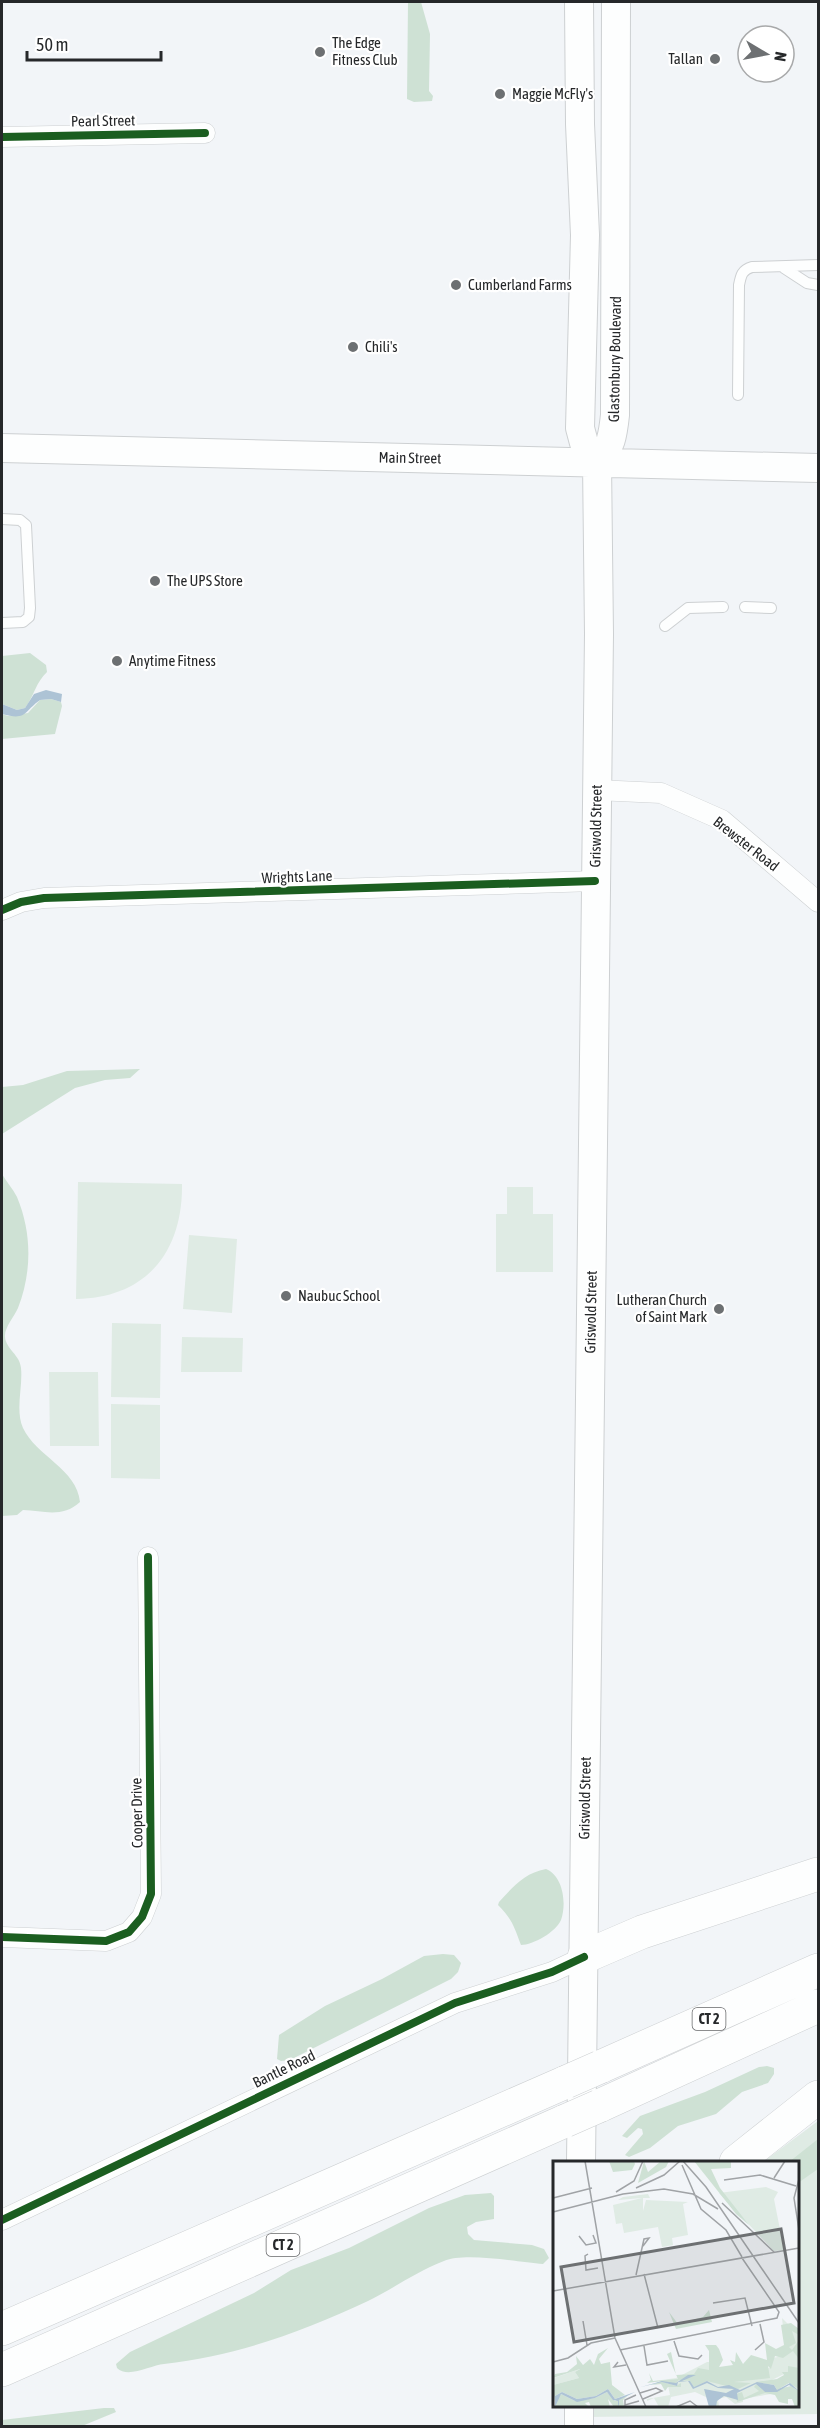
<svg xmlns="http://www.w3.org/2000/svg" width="820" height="2428" font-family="'Asap Condensed',sans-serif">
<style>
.green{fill:#dfebe4}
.forest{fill:#cee1d4}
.water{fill:#adc3d5}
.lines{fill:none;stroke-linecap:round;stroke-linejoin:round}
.service-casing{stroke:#cdd0d2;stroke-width:12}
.minor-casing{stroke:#cdd0d2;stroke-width:21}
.secondary-casing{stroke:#cdd0d2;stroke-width:30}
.motorway-casing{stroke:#cdd0d2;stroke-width:34}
.service{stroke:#fdfefe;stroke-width:10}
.minor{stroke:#fdfefe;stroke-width:20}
.secondary{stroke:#fdfefe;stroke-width:28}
.motorway{stroke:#fdfefe;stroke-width:33}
.motorway-bridge-casing{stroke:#cdd0d2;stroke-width:34;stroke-linecap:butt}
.motorway-bridge{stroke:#fdfefe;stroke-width:33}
.cycleway-casing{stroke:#fff;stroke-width:11}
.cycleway{stroke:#1b5e20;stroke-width:8}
.poi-dot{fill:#6d7072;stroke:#fff;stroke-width:2}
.labels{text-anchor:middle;stroke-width:4.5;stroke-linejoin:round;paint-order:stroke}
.shield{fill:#fff;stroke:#67686a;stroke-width:1.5}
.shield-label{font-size:14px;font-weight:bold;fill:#26282a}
.poi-label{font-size:15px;fill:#26282a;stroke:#fff;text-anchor:start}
.street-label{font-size:15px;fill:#26282a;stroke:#fff}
.inset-road{fill:none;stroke:#a0a3a6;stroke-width:1.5}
.view{fill:#6d7072;fill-opacity:0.15;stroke:#6d7072;stroke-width:3}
.inset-edge{fill:none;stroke:#26282a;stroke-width:3}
</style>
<rect width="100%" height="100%" fill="#f2f5f8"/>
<!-- green -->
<path class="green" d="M78,1182L182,1184C183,1252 146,1298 76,1299Z
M507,1187H533V1214H553V1272H496V1214H507Z
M189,1235L237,1239L232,1313L183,1309Z
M112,1323L161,1324L160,1398L111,1397Z
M182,1337L243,1338L242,1372H181Z
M49,1372H98L99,1446H50Z
M111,1404L160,1405V1479L111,1478Z
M818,2121V2414L587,2417V2406H798V2162H763Z"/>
<!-- forest -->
<path class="forest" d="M408,2H421L430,34L429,91L433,96L432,101L414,102L407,99Z
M30,653L46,665L47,672C36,682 34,696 25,708L17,710L2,704V656Z
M51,699L61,702L62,706L55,734L2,739V714L8,716L28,713L40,700Z
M140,1069L130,1078L105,1080L75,1088L2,1134V1087L23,1085L67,1071Z
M2,1174C6,1181 13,1189 17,1197C32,1233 32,1272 18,1308C14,1317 4,1328 5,1337C6,1349 20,1355 21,1368C23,1387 15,1410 23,1428C36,1456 77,1469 80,1502C63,1518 44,1511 23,1510L17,1515L2,1516Z
M546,1869C563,1876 567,1903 561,1920C556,1932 533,1945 521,1945C514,1927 513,1920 498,1905L499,1902C513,1887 524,1873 546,1869Z
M443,1954L454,1955L461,1963L458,1972L451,1979L290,2060L281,2061L277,2059L279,2035L325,2006L382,1979L424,1956Z
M767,2066L774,2068V2074L768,2083L742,2092L716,2114L678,2126L650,2148L629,2157L625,2155L643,2134L642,2129L638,2128L627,2138L622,2136L640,2116L705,2092L759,2067Z
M818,2139V2169L798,2183V2162H789Z
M491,2193L494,2196V2219L476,2222L467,2227L468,2234L474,2240L532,2245L544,2249L549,2258L543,2264C518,2262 465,2252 444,2261C417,2271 393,2289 368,2301C302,2332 236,2356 164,2364C151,2365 128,2379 117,2368L116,2364L130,2352L254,2293L291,2270L349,2248L429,2208L465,2195Z
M104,2408H114L116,2412L82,2426H2V2420Z"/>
<!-- water -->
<path class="water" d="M46,690L62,694L61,702L51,699L40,700C23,712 27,721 2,714V704L17,710L25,708L34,694Z"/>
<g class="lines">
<defs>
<path id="service" d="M784,268L807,283L818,285
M738,395L739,285C741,275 742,270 752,267L818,265
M2,519L20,520L26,525L30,608L29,617L23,622L2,623
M745,607L771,608
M665,626L688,608L723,607"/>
<path id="minor" d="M2,137L205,133
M596,790L661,793L722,820L818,902
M2,910L21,902L44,898L595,881
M2,1937L106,1941L129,1932L142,1917L151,1894L148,1557
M2,2220L455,2003L552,1972L584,1957"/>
<path id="secondary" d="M579,2L580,124L585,235L580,428L584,443L597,462
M2,448L818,468
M597,462C611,449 613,434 615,415L616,2
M581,2162L599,634L597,462
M579,2426V2406"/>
<path id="motorway" d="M584,1957L642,1932L818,1874
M600,2067L818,1970
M599,2106L818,2006
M736,2162L818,2097
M2,2329L566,2082
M2,2370L565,2121"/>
</defs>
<!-- service casing -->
<use href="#service" class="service-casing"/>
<!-- minor casing -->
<use href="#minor" class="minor-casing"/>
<!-- secondary casing -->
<use href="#secondary" class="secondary-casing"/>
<!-- motorway casing -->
<use href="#motorway" class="motorway-casing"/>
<!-- service -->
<use href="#service" class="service"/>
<!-- minor -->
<use href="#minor" class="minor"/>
<!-- secondary -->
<use href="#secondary" class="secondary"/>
<!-- motorway -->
<use href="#motorway" class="motorway"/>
<defs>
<path id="motorway-bridge" d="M566,2082L600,2067
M565,2121L599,2106"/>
</defs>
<!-- motorway-bridge casing -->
<use href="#motorway-bridge" class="motorway-bridge-casing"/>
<!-- motorway-bridge -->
<use href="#motorway-bridge" class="motorway-bridge"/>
<defs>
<path id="cycleway" d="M2,137L205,133
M2,910L21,902L44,898L595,881
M2,1937L106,1941L129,1932L142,1917L151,1894L148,1557
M2,2220L455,2003L552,1972L584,1957"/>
</defs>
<!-- cycleway casing -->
<use href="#cycleway" class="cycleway-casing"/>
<!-- cycleway -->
<use href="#cycleway" class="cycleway"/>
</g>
<!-- markers -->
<g class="poi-dot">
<circle cx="320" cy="52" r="6"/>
<circle cx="715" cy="59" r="6"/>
<circle cx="500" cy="94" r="6"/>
<circle cx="456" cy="285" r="6"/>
<circle cx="353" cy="347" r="6"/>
<circle cx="155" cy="581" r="6"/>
<circle cx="117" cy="661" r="6"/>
<circle cx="286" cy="1296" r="6"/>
<circle cx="719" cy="1309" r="6"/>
</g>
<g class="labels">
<!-- shield labels -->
<g class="shield">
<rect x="692.5" y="2008" width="33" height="22" rx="4.5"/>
<rect x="266.5" y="2234" width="33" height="22" rx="4.5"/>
</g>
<g class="shield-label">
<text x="709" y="2024">CT 2</text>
<text x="283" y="2250">CT 2</text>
</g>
<!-- poi labels -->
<g class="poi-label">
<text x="332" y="48">The Edge<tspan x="332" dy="17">Fitness Club</tspan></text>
<text x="703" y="64" text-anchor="end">Tallan</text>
<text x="512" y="99">Maggie McFly's</text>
<text x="468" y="290">Cumberland Farms</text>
<text x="365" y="352">Chili's</text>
<text x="167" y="586">The UPS Store</text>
<text x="129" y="666">Anytime Fitness</text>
<text x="298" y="1301">Naubuc School</text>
<text x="707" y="1305" text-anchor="end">Lutheran Church<tspan x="707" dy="17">of Saint Mark</tspan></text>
</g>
<!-- street labels -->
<g class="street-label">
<text transform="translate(103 121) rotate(-1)" y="5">Pearl Street</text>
<text transform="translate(615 359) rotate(-89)" y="5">Glastonbury Boulevard</text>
<text transform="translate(410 458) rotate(1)" y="5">Main Street</text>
<text transform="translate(596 826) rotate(-89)" y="5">Griswold Street</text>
<text transform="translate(746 844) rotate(38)" y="5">Brewster Road</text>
<text transform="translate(297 877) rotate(-2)" y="5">Wrights Lane</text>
<text transform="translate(591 1312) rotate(-89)" y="5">Griswold Street</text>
<text transform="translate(585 1798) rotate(-89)" y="5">Griswold Street</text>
<text transform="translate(137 1813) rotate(-91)" y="5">Cooper Drive</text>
<text transform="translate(284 2069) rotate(-26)" y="5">Bantle Road</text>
</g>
</g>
<!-- overview -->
<g transform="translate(553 2161)">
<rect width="246" height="246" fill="#f2f5f8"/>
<path d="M213,26L225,31L221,38L231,89L221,90L166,32ZM95,33L97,37H90V50L93,39L135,41L130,43L135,74L119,77L120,84L109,86L105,66L71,72L69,62L63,63L60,44L89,37L65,39L70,36ZM229,157L246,174V246H243L235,205V211L217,220L218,233L190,238V241L182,243L173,236L165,238L166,246H157L155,237L142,231L118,236L115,246H106L101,237L94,240V238L117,234L114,220L94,221L123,217L154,201H159L160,212L194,206L218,207L220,197L233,194ZM27,208L22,211L26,217L0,224L1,217Z" fill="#dfebe4"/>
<path d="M56,0H81L82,3L79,9L60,11ZM91,0L95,11L108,0H116L113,6L122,1L85,22ZM141,0H178V7L158,8L167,27L196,64L183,53ZM156,149L159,161L123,168L116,151L125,163L150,156ZM238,162L246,168V174L239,170L243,182L236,186L239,189L246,179V198L240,190L230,197L222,195L218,208L215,205L217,217L181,221L198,222L185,228L154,220L141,226L137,220L126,219L122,223L110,221L123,225L128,222V226H115L112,230L108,223L98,224L109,220L94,222L98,219L96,212L100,220L125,218L114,193L118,191L123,214L141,213L145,207L156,209V190L152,184H163L166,188L170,199L166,206L180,204L177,199L182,201L183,191L190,203L198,194L214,199L212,182L223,188L231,184L228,164ZM55,187L46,198L48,203L57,201L59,224L72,234L62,238L55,228L43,235L24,238L9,231L2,235L0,246V224L26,217L22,211L27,208L0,217L2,213L14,211L24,203L23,195L30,204L37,198L41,204L45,193ZM235,205L246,207V228L236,222L224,229L221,224L203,221L224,218L231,214L229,211H235ZM203,223L212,231L238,225L246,230V245L242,246L239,238H235V243L226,241L222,234L212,232L184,241L183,233L189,231L191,237L206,230L201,226ZM54,231L62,240L75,234L70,239L71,245L61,246L55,238L57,246H38L36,241L32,242L36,246H3V238L8,233L22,240L42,237Z" fill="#cee1d4"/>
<path d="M135,214H143L129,220H137L141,226L154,220L165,226L176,224L187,229L204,221L221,224L224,229L237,222L246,230L236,224L224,231H212L203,223L184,232L185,239L171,235L164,240L163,246H156L151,228L173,232L181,228L165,227L154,222L140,228L135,220L125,221L124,225L109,221L88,226L109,220L123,222ZM55,228L62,238L82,231L66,239V243L65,246V240L60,239L54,231L42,237L24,241L8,233L2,246V235L9,231L24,238L43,235Z" fill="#adc3d5"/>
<path class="inset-road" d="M32,0L62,177L93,246M130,0L153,26L246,162M129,4L148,48L173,69L189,96M221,17L232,0M246,18L241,37L246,69M171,19L207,14L243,25M83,27L111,14L127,0M63,31L81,20L90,0M0,37L39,27M169,42L221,91M0,51L70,33L111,28L140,33L165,48M26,75L33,84L43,82L40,74M35,93L32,95L33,109L45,107M91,113L105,167M83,114L91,78L96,77L90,85M0,130L246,87M160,142L192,137L199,165M30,160L34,184M121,180L126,195L145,198L149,194M91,185L94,204L115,200M67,189L224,157L226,151L189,97M202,189L211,181L207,163M0,201L15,197L38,182L62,177M65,201L61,206L73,204M87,232L103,227L109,230L90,238M83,234L72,239V244L86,240M123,246L137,240L145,246"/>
<path class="view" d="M228,68L241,142L21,181L8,106Z"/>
<rect width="246" height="246" class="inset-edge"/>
</g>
<!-- border -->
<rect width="820" height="2428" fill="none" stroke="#26282a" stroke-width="6"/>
<!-- north arrow -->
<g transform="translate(766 54) rotate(100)"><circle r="28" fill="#ffffff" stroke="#a8a9aa" stroke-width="1.5"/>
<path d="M0-4.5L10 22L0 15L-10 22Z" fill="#6d7072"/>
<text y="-9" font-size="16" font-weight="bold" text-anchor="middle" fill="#26282a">N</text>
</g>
<!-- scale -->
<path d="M27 51v9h134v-9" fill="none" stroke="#26282a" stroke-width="3"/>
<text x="36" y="51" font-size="18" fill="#26282a" stroke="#ffffff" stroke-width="4.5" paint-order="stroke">50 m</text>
</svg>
